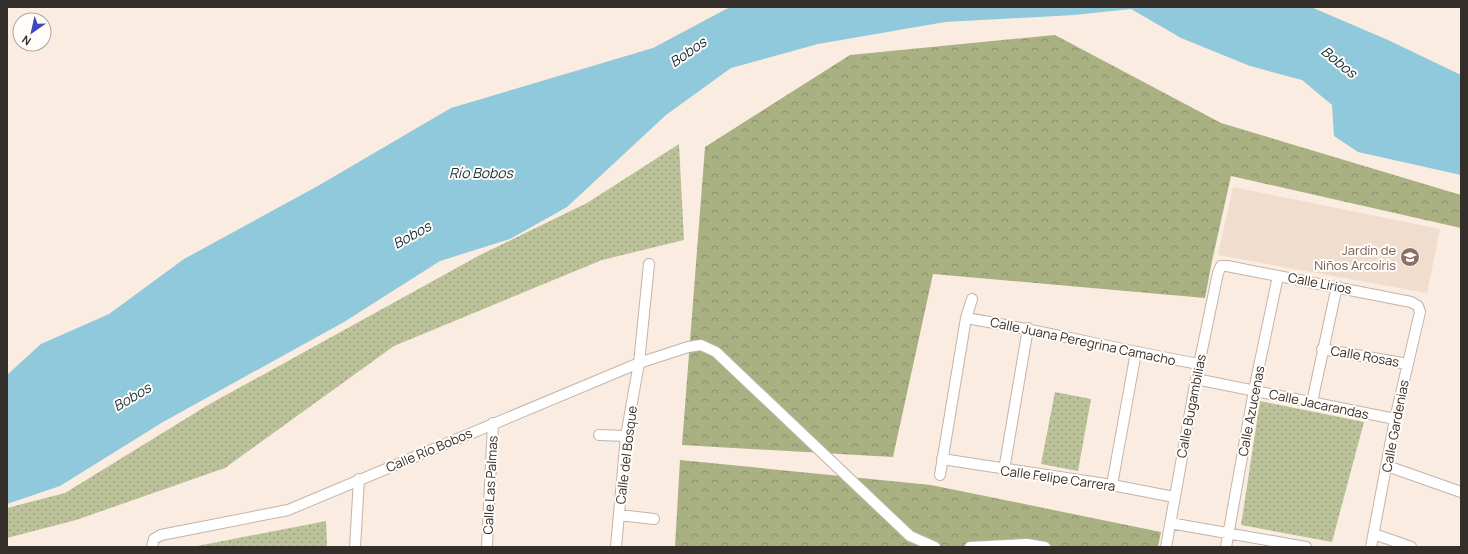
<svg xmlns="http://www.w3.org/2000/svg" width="1468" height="554" font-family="Manrope,sans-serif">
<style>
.built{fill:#f0ddcd}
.green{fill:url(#green-dots)}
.forest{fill:url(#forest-crowns)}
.water{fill:#90c9db}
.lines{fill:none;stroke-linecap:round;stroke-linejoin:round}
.minor-casing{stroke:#c2b4aa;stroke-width:12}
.minor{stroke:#fff;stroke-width:10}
.labels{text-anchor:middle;stroke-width:4;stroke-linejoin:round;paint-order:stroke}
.education-label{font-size:13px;fill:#785e54;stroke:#fffcf9;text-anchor:end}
.street-label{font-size:13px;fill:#342e2a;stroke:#fffcf9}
.water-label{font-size:14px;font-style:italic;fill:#133038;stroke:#fffcf9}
</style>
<defs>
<pattern id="green-dots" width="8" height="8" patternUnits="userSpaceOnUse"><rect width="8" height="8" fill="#bbc299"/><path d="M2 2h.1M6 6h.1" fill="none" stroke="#999e7d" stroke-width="1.8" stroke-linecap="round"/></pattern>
<pattern id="forest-crowns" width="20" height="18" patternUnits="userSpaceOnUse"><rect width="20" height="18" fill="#a9b082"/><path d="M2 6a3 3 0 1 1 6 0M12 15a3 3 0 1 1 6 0" fill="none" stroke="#8a906b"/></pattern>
</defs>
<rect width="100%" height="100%" fill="#faece1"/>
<!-- built -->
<path class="built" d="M1233,187L1440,229L1427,293L1218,255Z"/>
<!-- green -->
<path class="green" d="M679,144L684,240L602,260L394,346L225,468L76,520L7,538V508L65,493L208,405L480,255L587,203Z
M1055,392L1091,399L1078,471L1041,464Z
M1260,401L1364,422L1332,542L1241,525Z
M326,521L327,547H192Z"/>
<!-- forest -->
<path class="forest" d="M1055,35L1221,123L1461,195V228L1231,176L1212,261L1205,298L933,274L893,457L682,445L705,147L850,55Z
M680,460L931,485L1161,532L1158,547H675Z"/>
<!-- water -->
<path class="water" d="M730,7H1311L1388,40L1461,75V175L1358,152L1334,136L1332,105L1302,80L1250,66L1181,38L1131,9L1074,15L945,22L818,44L731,68L666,115L567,207L510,239L440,261L344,322L163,422L60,486L7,504V375L41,344L109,314L184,259L316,187L451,108L653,48Z"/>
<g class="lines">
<defs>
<path id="minor" d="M966,318C1044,331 1121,350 1199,364
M1322,349L1408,364
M1196,379L1395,419
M1312,402L1337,286
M599,435L626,436
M942,459L1112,485L1174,497
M1387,466L1461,492
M1004,470L1028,328
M940,475L966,318L972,299
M1112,485L1136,352
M619,515L654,519
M1170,523L1306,547
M1374,534L1411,547
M152,547L154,539L161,535L288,510L639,363L688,347L701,345L716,352L910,536L935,547
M355,547L359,479
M487,547L493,423
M616,547L626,436L639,363L649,264
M970,547L1027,544L1045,547
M1166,547L1196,379L1218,273L1221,266H1227L1411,302L1418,306L1420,312L1395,419L1371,547
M1226,547L1254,390L1278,276"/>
</defs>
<!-- minor casing -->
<use href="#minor" class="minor-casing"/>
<!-- minor -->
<use href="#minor" class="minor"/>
</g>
<!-- icons -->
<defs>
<symbol id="school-disc" viewBox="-11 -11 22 22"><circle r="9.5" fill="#8d6e63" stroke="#fffcf9"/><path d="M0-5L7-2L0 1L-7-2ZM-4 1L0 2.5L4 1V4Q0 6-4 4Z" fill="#fff"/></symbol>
</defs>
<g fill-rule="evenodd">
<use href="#school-disc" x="1399" y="246" width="22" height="22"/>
</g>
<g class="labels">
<!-- education labels -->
<g class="education-label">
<text x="1396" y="255">Jardín de<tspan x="1396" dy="15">Niños Arcoíris</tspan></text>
</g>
<!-- street labels -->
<g class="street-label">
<text transform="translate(1320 283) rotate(11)" y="5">Calle Lirios</text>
<text transform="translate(1083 341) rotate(12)" y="5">Calle Juana Peregrina Camacho</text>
<text transform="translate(1365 356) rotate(10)" y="5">Calle Rosas</text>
<text transform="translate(1319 404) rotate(12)" y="5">Calle Jacarandas</text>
<text transform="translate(1191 406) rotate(-79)" y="5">Calle Bugambilias</text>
<text transform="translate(1251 411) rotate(-79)" y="5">Calle Azucenas</text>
<text transform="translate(1395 426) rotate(-79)" y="5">Calle Gardenias</text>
<text transform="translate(429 450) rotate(-23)" y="5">Calle Río Bobos</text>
<text transform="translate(626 455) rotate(-83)" y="5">Calle del Bosque</text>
<text transform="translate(1058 478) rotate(8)" y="5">Calle Felipe Carrera</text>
<text transform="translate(490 485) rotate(-87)" y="5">Calle Las Palmas</text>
</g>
<!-- water labels -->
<g class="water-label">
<text transform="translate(688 52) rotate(-35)" y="5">Bobos</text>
<text transform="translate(1339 62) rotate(39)" y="5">Bobos</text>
<text x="481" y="178">Río Bobos</text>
<text transform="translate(412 235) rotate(-29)" y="5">Bobos</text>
<text transform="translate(132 397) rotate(-31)" y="5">Bobos</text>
</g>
</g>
<!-- border -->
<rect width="1468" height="554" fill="none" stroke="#342e2a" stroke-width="16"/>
<!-- north arrow -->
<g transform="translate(32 32) rotate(214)"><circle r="19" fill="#fffcf9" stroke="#aeaaa6"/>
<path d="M0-3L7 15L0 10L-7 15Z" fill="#3c48bc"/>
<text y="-6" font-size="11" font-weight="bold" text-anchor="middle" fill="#342e2a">N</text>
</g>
</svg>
